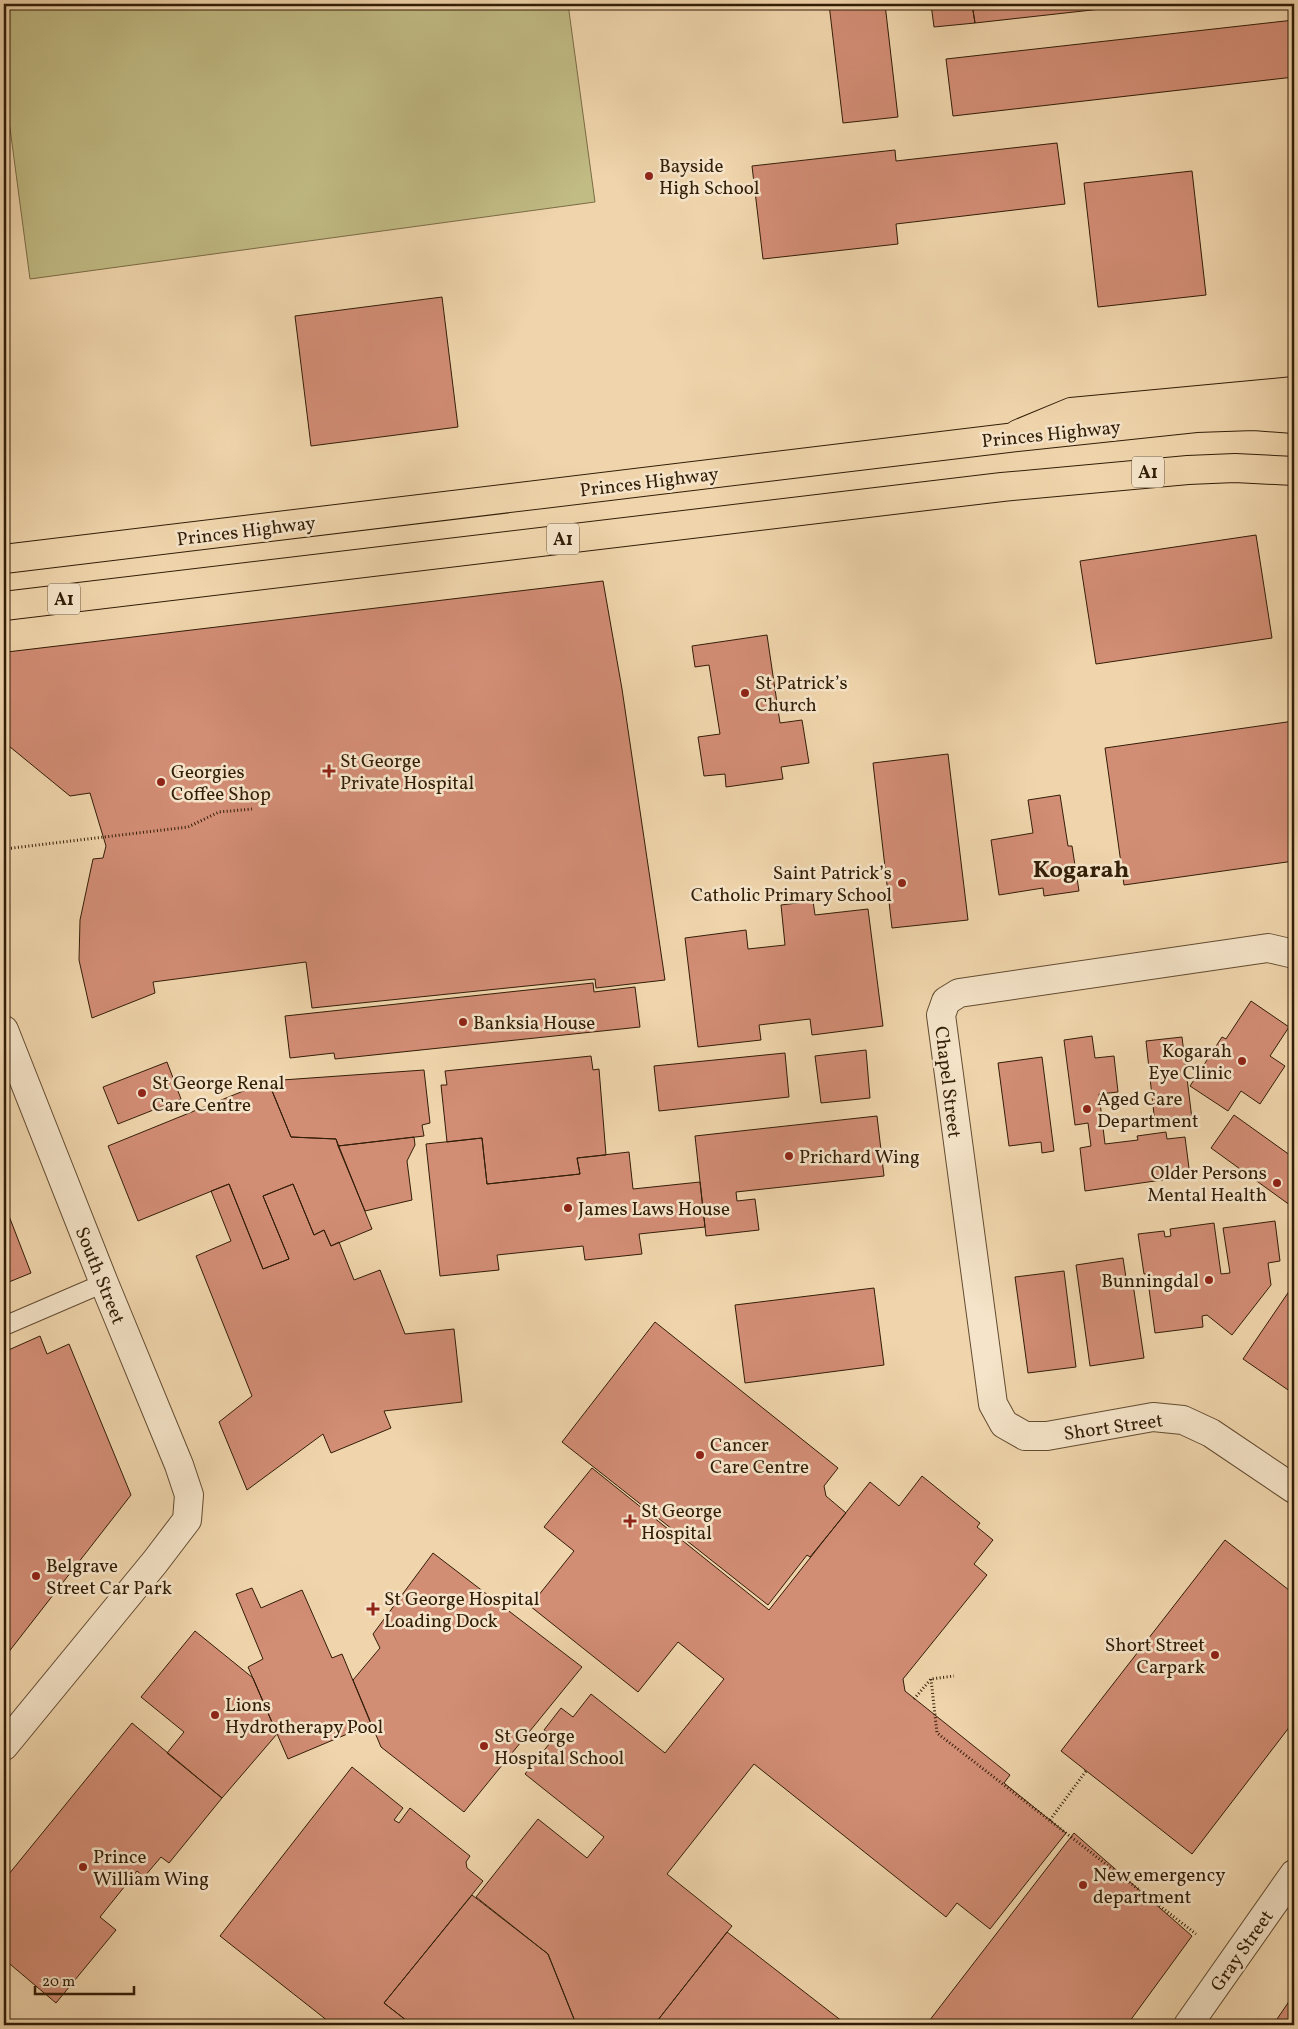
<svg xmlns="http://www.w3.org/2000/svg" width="1298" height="2029" font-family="Vollkorn,serif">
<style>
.green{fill:#c1bb84;stroke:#7a6c46}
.building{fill:#d28d75;stroke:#321d07}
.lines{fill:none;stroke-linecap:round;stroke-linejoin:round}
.service-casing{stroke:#624b30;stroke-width:20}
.minor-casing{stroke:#624b30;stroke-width:30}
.primary-casing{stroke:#321d07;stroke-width:30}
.trunk-casing{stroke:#321d07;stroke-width:30}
.path{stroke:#321d07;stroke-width:3;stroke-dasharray:1 2.5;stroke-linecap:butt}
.service{stroke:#f5e4c9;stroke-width:18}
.minor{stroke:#f5e4c9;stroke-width:28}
.primary{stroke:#f0d5ac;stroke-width:28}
.trunk{stroke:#f0d5ac;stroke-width:28}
.poi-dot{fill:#8f2418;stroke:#f5e4c9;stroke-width:2}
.labels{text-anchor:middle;stroke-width:5;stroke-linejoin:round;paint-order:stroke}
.shield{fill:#f5e4c9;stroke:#6c5941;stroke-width:1}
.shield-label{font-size:18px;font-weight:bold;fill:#321d07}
.poi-label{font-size:19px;fill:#321d07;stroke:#f5e4c9;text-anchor:start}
.street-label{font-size:19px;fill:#321d07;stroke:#f5e4c9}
.district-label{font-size:24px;font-weight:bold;fill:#321d07;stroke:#f5e4c9}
</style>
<rect width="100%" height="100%" fill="#f0d5ac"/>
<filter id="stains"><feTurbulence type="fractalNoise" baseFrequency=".004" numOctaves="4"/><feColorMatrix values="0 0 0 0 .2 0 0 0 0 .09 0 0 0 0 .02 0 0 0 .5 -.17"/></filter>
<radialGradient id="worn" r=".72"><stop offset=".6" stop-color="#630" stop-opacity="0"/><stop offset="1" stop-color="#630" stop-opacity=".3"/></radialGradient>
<!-- green -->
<path class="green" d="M4,4H568L595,202L30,279L4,83Z"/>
<!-- building -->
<path class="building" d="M829,4H885L898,117L843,123Z
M931,4H972L975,23L934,27Z
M972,4H1146L975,23Z
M1294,20V77L953,116L946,59Z
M1057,143L1065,204L896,224L898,244L763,259L752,166L895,150L896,161Z
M1192,171L1206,295L1098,307L1084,183Z
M442,297L458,427L311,446L295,316Z
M1256,535L1272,638L1096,664L1080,561Z
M603,581L622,689L665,980L596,988L595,979L312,1008L306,962L153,982L155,993L92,1018L79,960L80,920L93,859L103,858L106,846L90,793L70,796L4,742V680L7,652Z
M767,635L780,723L802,720L809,763L781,767L783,779L726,787L725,774L704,776L698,737L720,734L709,665L695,667L692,646Z
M1294,721V861L1124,885L1105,748Z
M948,754L968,920L892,928L873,763Z
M1060,795L1068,846H1072L1079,891L1044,896L1043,888L999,895L991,840L1033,833L1028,800Z
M813,901L815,915L868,909L883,1026L812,1035L810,1019L759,1025L761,1040L698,1047L685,938L746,930L748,949L785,945L781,905Z
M593,983L594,992L635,987L640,1027L335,1059L334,1053L290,1058L285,1016Z
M1251,1001L1289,1027L1270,1056L1285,1066L1260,1104L1241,1091L1228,1111L1190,1086L1222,1037L1226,1039Z
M1092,1036L1095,1058L1114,1056L1118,1092L1099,1094L1105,1144L1138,1140L1137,1136L1166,1132L1167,1139L1185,1137L1190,1176L1085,1191L1080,1148L1091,1146L1088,1123L1075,1125L1064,1040Z
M1182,1037L1192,1119L1155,1124L1146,1041Z
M866,1050L870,1098L821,1103L815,1056Z
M785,1053L789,1097L659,1111L654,1066Z
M591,1056L593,1070L599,1069L606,1155L577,1158L580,1174L487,1184L482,1138L447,1142L441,1085H447L445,1071Z
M1042,1057L1054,1151L1042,1153L1041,1142L1009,1146L998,1063Z
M167,1062L181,1099L118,1124L103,1087Z
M424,1070L430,1123L422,1125L424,1136L338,1146L336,1139L291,1137L268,1081Z
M268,1081L291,1137L336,1139L372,1229L331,1246L324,1230L314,1235L293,1184L263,1196L289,1259L263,1269L229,1184L138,1221L108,1146Z
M1234,1115L1294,1158V1208L1211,1148Z
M877,1116L884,1176L736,1192L737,1201L755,1199L759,1230L706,1236L695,1136Z
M414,1137L415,1145L407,1161L412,1200L365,1211L338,1146Z
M482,1138L487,1184L580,1174L577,1158L629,1152L633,1189L700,1182L705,1227L639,1234L642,1254L585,1260L583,1246L497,1255L499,1270L440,1276L426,1144Z
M229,1184L263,1269L289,1259L263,1196L293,1184L314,1235L324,1230L331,1246L339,1242L354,1280L380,1270L405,1334L454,1329L462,1402L384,1411L391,1428L331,1453L323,1434L247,1490L219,1422L252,1396L196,1256L231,1241L211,1191Z
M9,1216L31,1273L4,1284V1218Z
M1275,1221L1280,1261L1268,1263L1271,1285L1232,1335L1207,1315L1202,1316L1203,1327L1155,1333L1147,1274H1144L1138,1234L1164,1231L1165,1237L1171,1236L1170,1229L1214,1223L1221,1274L1230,1273L1223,1228Z
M1123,1258L1127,1284H1133L1144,1358L1090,1366L1076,1265Z
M1064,1271L1076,1367L1028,1373L1015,1277Z
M1294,1284V1394L1243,1359Z
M874,1288L884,1365L745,1383L735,1305Z
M655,1322L838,1468L824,1486L826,1496L846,1513L810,1557L807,1555L768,1605L562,1442Z
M40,1336L47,1354L69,1344L131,1495L4,1658V1352Z
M592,1468L769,1610L870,1482L899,1506L922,1476L980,1523L977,1527L993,1540L974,1564L987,1575L903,1679L905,1691L1010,1775L1004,1783L1066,1833L990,1929L957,1903L946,1917L754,1764L667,1874L732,1926L654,2025H582L574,2019L548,1954L476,1897L538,1819L587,1858L604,1837L525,1774L554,1738L544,1730L561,1708L573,1717L591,1694L665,1753L724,1679L678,1642L638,1692L530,1606L574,1551L544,1527Z
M1225,1540L1294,1594V1721L1192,1854L1061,1751Z
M433,1553L582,1667L464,1812L381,1747L353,1680L380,1648L373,1634Z
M252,1588L261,1608L302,1590L332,1658L342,1654L371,1724L288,1759L248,1667L263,1659L236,1594Z
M195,1631L253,1678L277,1734L222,1798L167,1753L184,1732L141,1697Z
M132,1723L222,1798L169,1863L161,1857L144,1877L137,1871L100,1917L116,1930L56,2003L4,1959V1880Z
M352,1767L403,1808L394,1820L399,1823L410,1808L470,1856L466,1862L467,1868L483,1881L384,2003L411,2024L409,2025H333L220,1936Z
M1074,1833L1192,1936L1127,2025H926Z
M472,1895L548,1954L574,2019L582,2025H409L411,2024L384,2003Z
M727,1932L847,2025H654Z
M1294,1994V2025H1273Z"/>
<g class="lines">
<defs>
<path id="service" d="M4,1326L104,1283"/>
<path id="minor" d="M1294,954L1268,948L959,993L946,1001L941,1015L993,1404L1004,1424L1025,1436H1047L1153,1417L1183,1420L1211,1433L1294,1489
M4,1030L104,1283L179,1465L189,1495L187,1520L155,1562L4,1746
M1188,2025L1294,1874"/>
<path id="primary" d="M1018,434L1071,412L1294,391"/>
<path id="trunk" d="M4,559L1008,438L1196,418L1254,416L1294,419
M4,606L1002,487L1188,470L1235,468L1294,471"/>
</defs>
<!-- service casing -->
<use href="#service" class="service-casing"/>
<!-- minor casing -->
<use href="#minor" class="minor-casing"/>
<!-- primary casing -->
<use href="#primary" class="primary-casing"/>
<!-- trunk casing -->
<use href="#trunk" class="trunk-casing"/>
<!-- path -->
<path class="path" d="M4,849L188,827L219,812L252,809
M931,1679L937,1733L1196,1934
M914,1699L931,1679L954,1676
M1050,1820L1086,1771"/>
<!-- service -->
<use href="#service" class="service"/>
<!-- minor -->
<use href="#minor" class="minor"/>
<!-- primary -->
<use href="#primary" class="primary"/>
<!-- trunk -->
<use href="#trunk" class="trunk"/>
</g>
<!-- markers -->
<g class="poi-dot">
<circle cx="649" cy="176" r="5"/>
<circle cx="745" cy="693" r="5"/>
<path d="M326.5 763.5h5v5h5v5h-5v5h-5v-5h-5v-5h5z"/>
<circle cx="161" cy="782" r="5"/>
<circle cx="902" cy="883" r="5"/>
<circle cx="463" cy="1022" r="5"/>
<circle cx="1242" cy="1061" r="5"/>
<circle cx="142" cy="1093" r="5"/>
<circle cx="1087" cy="1109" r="5"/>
<circle cx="789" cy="1156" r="5"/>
<circle cx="1277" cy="1183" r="5"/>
<circle cx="568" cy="1208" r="5"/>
<circle cx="1209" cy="1280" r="5"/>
<circle cx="700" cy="1455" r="5"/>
<path d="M627.5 1513.5h5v5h5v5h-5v5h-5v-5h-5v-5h5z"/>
<circle cx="36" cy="1576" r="5"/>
<path d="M370.5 1601.5h5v5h5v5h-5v5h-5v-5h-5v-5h5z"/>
<circle cx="1215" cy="1655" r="5"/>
<circle cx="215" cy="1715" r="5"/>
<circle cx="484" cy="1746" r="5"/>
<circle cx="83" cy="1867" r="5"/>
<circle cx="1083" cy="1885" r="5"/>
</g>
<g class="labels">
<!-- shield labels -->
<g class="shield">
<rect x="1132" y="456.5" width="32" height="31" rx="4"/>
<rect x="547" y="523.5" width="32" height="31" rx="4"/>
<rect x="48" y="583.5" width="32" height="31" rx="4"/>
</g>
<g class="shield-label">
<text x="1148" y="478">A1</text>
<text x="563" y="545">A1</text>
<text x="64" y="605">A1</text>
</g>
<!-- poi labels -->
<g class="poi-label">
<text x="659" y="172">Bayside<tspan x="659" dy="22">High School</tspan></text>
<text x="755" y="689">St Patrick’s<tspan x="755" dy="22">Church</tspan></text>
<text x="340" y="767">St George<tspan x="340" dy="22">Private Hospital</tspan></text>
<text x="171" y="778">Georgies<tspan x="171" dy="22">Coffee Shop</tspan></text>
<text x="892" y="879" text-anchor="end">Saint Patrick’s<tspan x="892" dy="22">Catholic Primary School</tspan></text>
<text x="473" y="1029">Banksia House</text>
<text x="1232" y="1057" text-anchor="end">Kogarah<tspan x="1232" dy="22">Eye Clinic</tspan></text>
<text x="152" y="1089">St George Renal<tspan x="152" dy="22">Care Centre</tspan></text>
<text x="1097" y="1105">Aged Care<tspan x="1097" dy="22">Department</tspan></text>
<text x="799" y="1163">Prichard Wing</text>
<text x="1267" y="1179" text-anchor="end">Older Persons<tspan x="1267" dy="22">Mental Health</tspan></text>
<text x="578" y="1215">James Laws House</text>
<text x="1199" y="1287" text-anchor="end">Bunningdal</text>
<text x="710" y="1451">Cancer<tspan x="710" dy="22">Care Centre</tspan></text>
<text x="641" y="1517">St George<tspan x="641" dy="22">Hospital</tspan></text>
<text x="46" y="1572">Belgrave<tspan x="46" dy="22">Street Car Park</tspan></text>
<text x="384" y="1605">St George Hospital<tspan x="384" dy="22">Loading Dock</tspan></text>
<text x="1205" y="1651" text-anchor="end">Short Street<tspan x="1205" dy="22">Carpark</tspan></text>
<text x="225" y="1711">Lions<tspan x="225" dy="22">Hydrotherapy Pool</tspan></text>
<text x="494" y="1742">St George<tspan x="494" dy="22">Hospital School</tspan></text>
<text x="93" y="1863">Prince<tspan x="93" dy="22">William Wing</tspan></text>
<text x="1093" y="1881">New emergency<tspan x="1093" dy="22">department</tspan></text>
</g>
<!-- street labels -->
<g class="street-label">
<text transform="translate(1051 433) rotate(-6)" y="7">Princes Highway</text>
<text transform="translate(649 481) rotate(-7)" y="7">Princes Highway</text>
<text transform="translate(246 530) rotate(-7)" y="7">Princes Highway</text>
<text transform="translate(949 1082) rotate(83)" y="7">Chapel Street</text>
<text transform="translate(101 1275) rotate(68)" y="7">South Street</text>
<text transform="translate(1113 1426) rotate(-8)" y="7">Short Street</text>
<text transform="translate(1241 1950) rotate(-55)" y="7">Gray Street</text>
</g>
<!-- district labels -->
<g class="district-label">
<text x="1081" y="877">Kogarah</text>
</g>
</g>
<!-- margin -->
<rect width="1298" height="2029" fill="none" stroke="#f0d5ac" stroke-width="20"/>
<rect x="5" y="5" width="1288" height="2019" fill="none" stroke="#321d07" stroke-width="2.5"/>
<rect x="10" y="10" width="1278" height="2009" fill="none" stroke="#321d07"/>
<!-- scale -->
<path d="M35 1986v8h99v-8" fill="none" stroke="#321d07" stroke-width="2.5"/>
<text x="42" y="1986" font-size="15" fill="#321d07" stroke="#f5e4c9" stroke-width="4" paint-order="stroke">20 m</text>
<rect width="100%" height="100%" filter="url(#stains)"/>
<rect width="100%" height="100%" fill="url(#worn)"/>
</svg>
